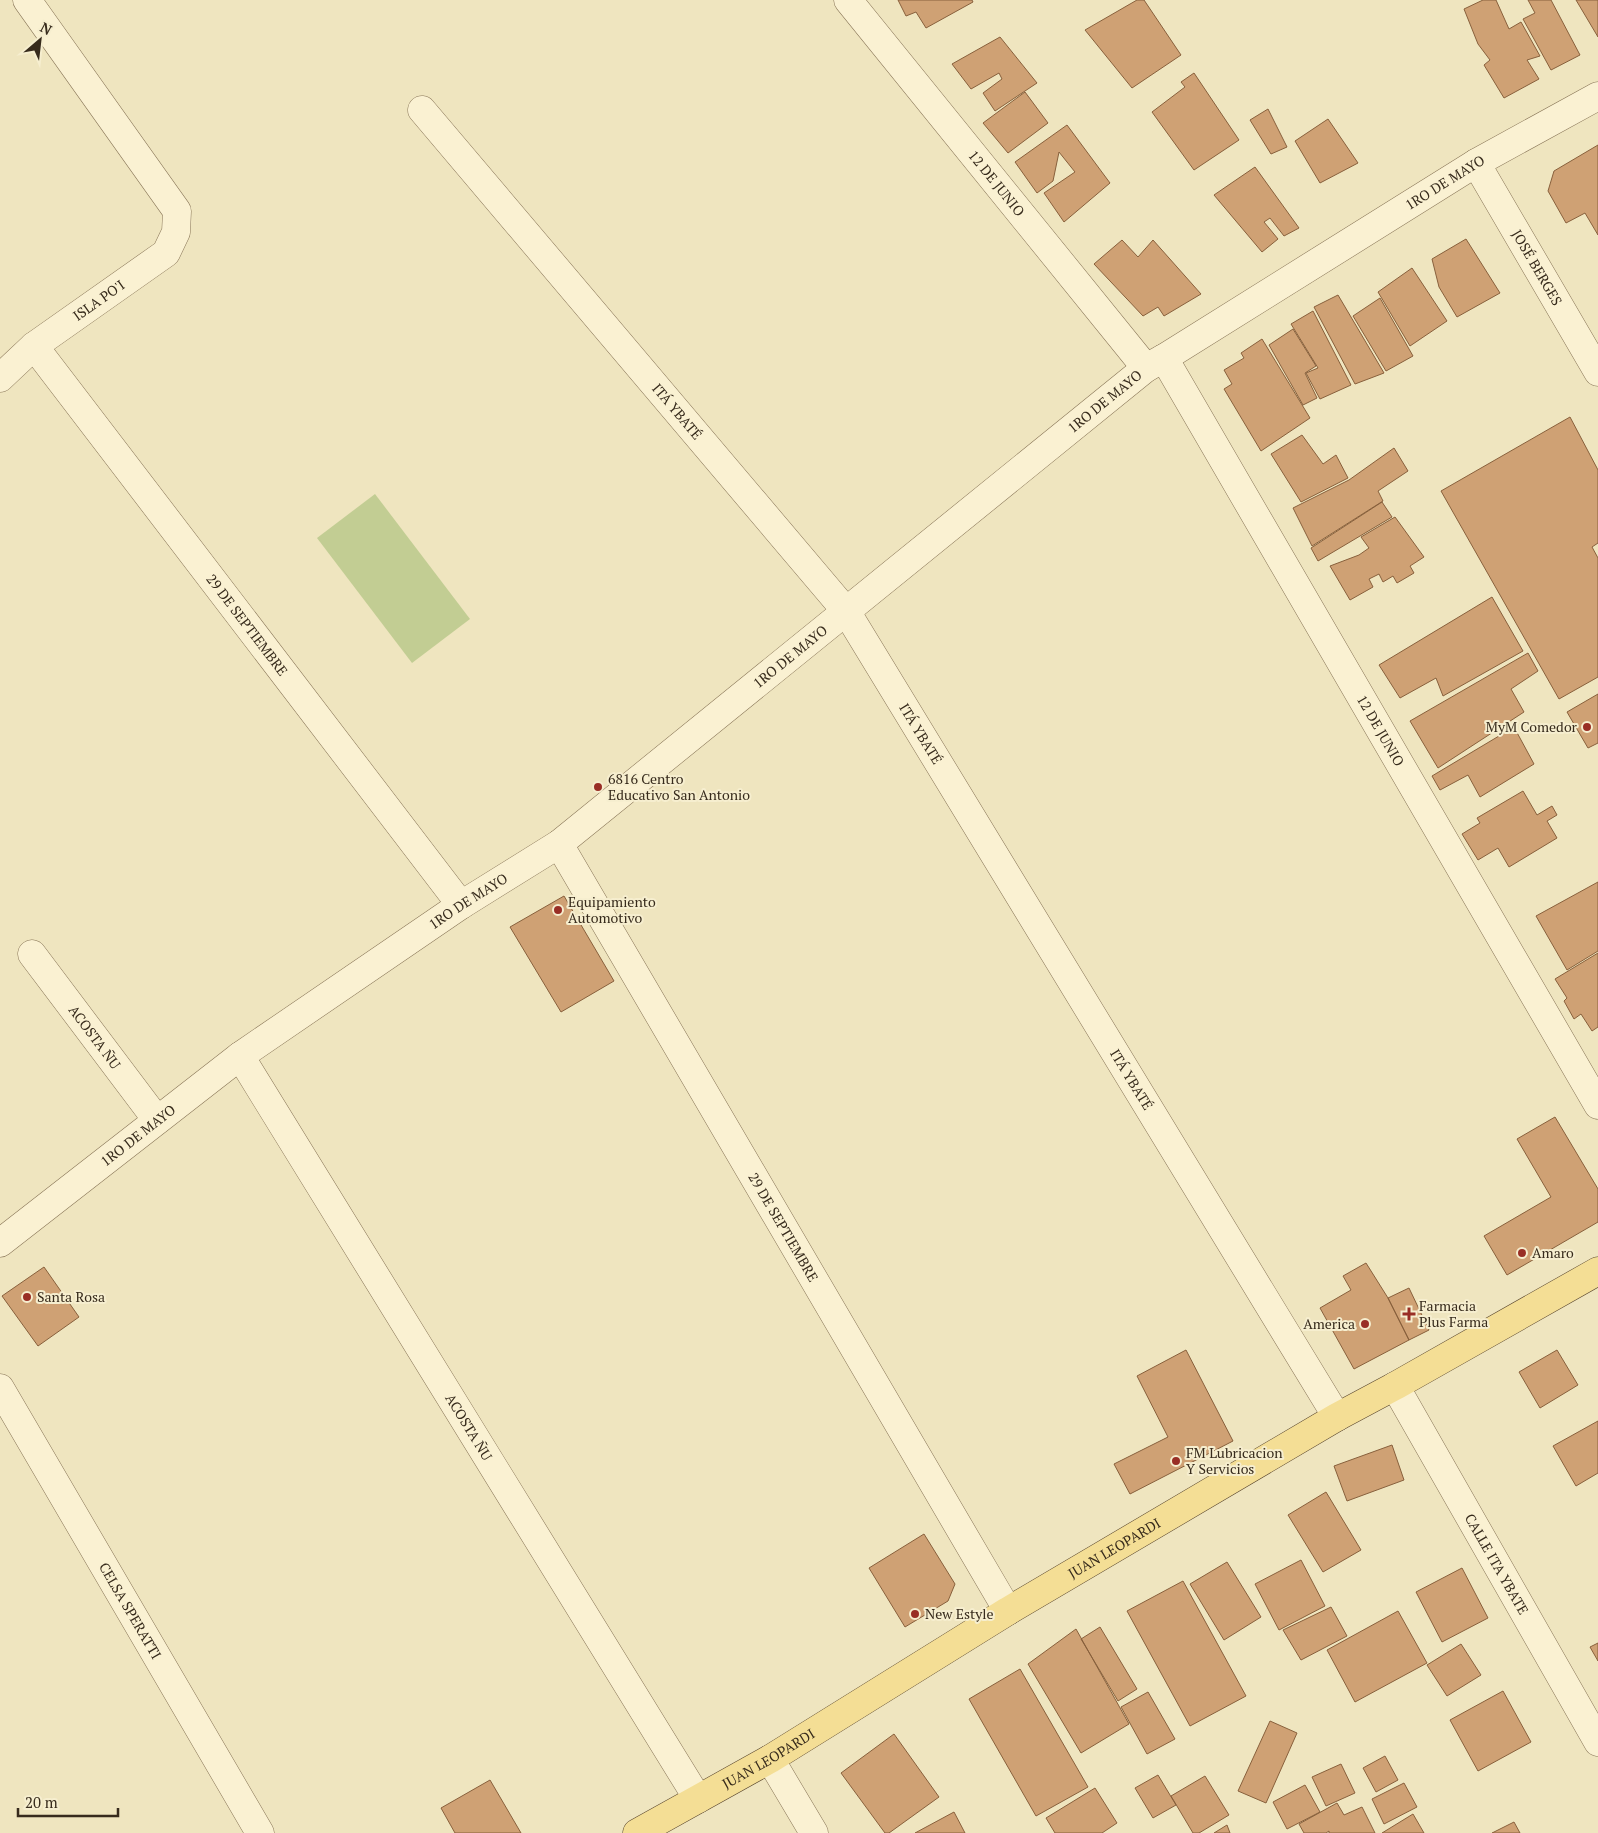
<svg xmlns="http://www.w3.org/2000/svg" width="1598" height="1833" font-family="'PT Serif',serif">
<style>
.green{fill:#c2cd93}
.building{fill:#cfa174;stroke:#88603c}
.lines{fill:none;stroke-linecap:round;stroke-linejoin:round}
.minor-casing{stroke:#887557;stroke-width:29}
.major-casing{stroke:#56432c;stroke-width:29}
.minor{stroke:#faf1d2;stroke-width:28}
.major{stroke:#f4de95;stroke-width:28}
.poi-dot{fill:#992e25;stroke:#f6eecf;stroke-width:2}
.labels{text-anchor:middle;stroke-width:4;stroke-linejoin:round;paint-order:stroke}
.street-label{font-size:14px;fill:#372b1c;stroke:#f6eecf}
.poi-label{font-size:14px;fill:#372b1c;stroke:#f6eecf;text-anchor:start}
</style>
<rect width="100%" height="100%" fill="#efe5bf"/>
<!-- green -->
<path class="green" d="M375,494L470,619L412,663L317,538Z"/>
<!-- building -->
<path class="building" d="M898,0H972L973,2L926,28L916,12L906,16Z
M1137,0H1144L1181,55L1132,88L1085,30Z
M1483,0H1496L1509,29L1521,22L1540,56L1527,60L1539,79L1504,98L1484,65L1490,60L1478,44L1464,9Z
M1528,0H1551L1580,55L1551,70L1523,19L1535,13Z
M1576,0H1598V37Z
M1000,37L1037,83L995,111L983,93L1002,79L999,73L971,89L952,64Z
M1194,73L1239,140L1194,170L1152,112L1185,87L1181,82Z
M1025,92L1048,123L1008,153L983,123Z
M1268,109L1287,147L1271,154L1250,120Z
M1328,119L1358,163L1320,183L1295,141Z
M1067,125L1110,183L1064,222L1044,193L1075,172L1059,152L1053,181L1037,193L1015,162Z
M1598,145V235L1585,213L1566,223L1548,191L1554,171Z
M1255,167L1299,228L1284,236L1270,218L1264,222L1278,239L1262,252L1214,195Z
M1466,239L1500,293L1457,317L1439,287L1432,259Z
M1122,240L1138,257L1153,240L1201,294L1164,316L1158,307L1143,316L1094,264Z
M1412,268L1447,321L1410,346L1378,292Z
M1338,295L1384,373L1355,384L1314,307Z
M1380,298L1413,356L1386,371L1353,316Z
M1313,311L1351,385L1320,399L1306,373L1318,368L1291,324Z
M1293,329L1316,366L1305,373L1317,398L1303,405L1269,345Z
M1262,339L1310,418L1261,451L1224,389L1232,384L1224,370L1244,358L1241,353Z
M1570,417L1598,470V543L1592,547L1598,558V677L1559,699L1441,491Z
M1302,435L1323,464L1336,455L1348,478L1301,502L1271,454Z
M1394,448L1408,471L1378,491L1383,501L1312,546L1293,508L1349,480Z
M1382,502L1392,517L1318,561L1311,548Z
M1395,517L1424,557L1410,566L1414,573L1397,583L1393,576L1383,582L1379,574L1369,579L1373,587L1350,600L1330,566L1359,555L1369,548L1361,537Z
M1492,597L1523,651L1443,696L1436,678L1400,698L1379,665Z
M1528,653L1538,671L1511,689L1524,712L1438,768L1410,721Z
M1598,694V743L1588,748L1567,712Z
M1514,727L1534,764L1480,797L1468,775L1440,790L1432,776Z
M1523,791L1537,815L1552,806L1557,815L1547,821L1557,838L1509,867L1498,848L1478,860L1462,834L1480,823L1477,818Z
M1598,882V951L1567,970L1536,916Z
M564,896L614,981L561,1012L510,927Z
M1598,953V1027L1592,1031L1581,1014L1574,1019L1564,1001L1567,998L1555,979Z
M1555,1117L1598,1189V1222L1507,1275L1484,1236L1551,1197L1517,1139Z
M1366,1263L1388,1298L1409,1340L1354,1369L1320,1308L1351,1290L1343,1276Z
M44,1267L79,1317L38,1346L2,1296Z
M1409,1288L1429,1330L1409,1340L1388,1298Z
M1186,1350L1233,1441L1130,1494L1114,1464L1168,1437L1137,1376Z
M1557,1350L1578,1385L1540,1408L1519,1372Z
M1598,1421V1473L1576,1486L1553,1446Z
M1392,1445L1404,1480L1347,1501L1334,1466Z
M1326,1492L1361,1550L1323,1572L1288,1515Z
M924,1534L955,1584L948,1601L905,1627L869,1568Z
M1301,1560L1325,1606L1279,1630L1255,1584Z
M1227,1562L1261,1617L1224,1640L1190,1584Z
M1462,1568L1488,1618L1442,1642L1416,1592Z
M1183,1581L1246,1696L1190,1726L1127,1611Z
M1331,1607L1347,1636L1301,1660L1283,1630Z
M1398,1611L1427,1663L1355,1702L1327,1650Z
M1100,1627L1137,1689L1118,1701L1081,1639Z
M1076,1629L1129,1724L1081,1753L1028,1664Z
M1598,1643V1661L1590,1647Z
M1461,1644L1481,1675L1447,1696L1427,1665Z
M1020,1669L1088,1787L1036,1816L969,1699Z
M1503,1691L1531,1742L1478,1771L1450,1720Z
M1148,1692L1175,1739L1147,1754L1121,1707Z
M1270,1721L1297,1733L1266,1803L1238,1791Z
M894,1734L939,1797L889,1833H885L841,1773Z
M1385,1756L1398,1780L1376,1792L1363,1768Z
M1341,1764L1355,1793L1326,1806L1312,1777Z
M1158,1775L1176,1805L1153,1818L1135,1788Z
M1205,1776L1229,1815L1199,1833H1193L1171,1796Z
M490,1780L521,1833H455L441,1808Z
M1404,1783L1417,1807L1384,1824L1372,1799Z
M1305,1785L1320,1812L1287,1829L1273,1802Z
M1095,1788L1117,1823L1102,1833H1055L1046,1818Z
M1337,1803L1344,1815L1362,1807L1375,1833H1329V1831L1326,1833H1304L1299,1824Z
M954,1812L965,1833H915Z
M1413,1814L1424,1833H1382Z
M1514,1822L1520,1833H1492Z
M1227,1825L1230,1833H1214Z"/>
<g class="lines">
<defs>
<g id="minor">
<path id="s1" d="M848,0L1146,368"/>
<path id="s2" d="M422,110L846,611L1337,1417"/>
<path id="s3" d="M1476,163L1598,372"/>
<path id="s4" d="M34,346L461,905"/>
<path id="s5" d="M1164,358L1598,1105"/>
<path id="s6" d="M0,378L34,346L166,253L176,232L177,211L27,0"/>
<path id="s7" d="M559,844L1008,1611"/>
<path id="s8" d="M32,954L157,1120"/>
<path id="s9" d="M240,1056L698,1799"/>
<path id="s10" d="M0,1243L240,1056L461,905L559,844L1146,368L1164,358L1476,163L1598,96"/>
<path id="s11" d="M1395,1386L1598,1742"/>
<path id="s12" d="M0,1388L260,1833"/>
<path d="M770,1759L814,1833"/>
</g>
<g id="major">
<path id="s13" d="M637,1833L770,1759L1008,1611L1337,1417L1395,1386L1598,1271"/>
</g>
</defs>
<!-- minor casing -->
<use href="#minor" class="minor-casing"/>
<!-- major casing -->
<use href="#major" class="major-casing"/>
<!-- minor -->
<use href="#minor" class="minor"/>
<!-- major -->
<use href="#major" class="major"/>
</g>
<!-- markers -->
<g class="poi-dot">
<circle cx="1587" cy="727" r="5"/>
<circle cx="598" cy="787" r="5"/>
<circle cx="558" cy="910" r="5"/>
<circle cx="1522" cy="1253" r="5"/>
<circle cx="27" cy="1297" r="5"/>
<path d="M1406.5 1306.5h5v5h5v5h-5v5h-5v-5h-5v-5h5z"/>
<circle cx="1365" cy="1324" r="5"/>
<circle cx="1176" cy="1461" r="5"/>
<circle cx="915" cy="1614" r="5"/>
</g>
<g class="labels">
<!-- street labels -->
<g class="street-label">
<text dy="5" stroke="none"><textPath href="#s10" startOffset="1795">1RO DE MAYO</textPath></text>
<text dy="5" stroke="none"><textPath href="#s1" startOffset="236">12 DE JUNIO</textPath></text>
<text dy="5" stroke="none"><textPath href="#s3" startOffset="121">JOSÉ BERGES</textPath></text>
<text dy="5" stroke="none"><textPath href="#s6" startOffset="126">ISLA PO'I</textPath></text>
<text dy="5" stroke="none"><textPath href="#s10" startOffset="1390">1RO DE MAYO</textPath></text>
<text dy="5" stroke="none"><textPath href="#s2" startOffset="395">ITÁ YBATÉ</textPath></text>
<text dy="5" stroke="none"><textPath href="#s4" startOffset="351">29 DE SEPTIEMBRE</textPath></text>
<text dy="5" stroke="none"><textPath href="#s10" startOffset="985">1RO DE MAYO</textPath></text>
<text dy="5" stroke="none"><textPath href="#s5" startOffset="431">12 DE JUNIO</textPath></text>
<text dy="5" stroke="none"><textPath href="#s2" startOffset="800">ITÁ YBATÉ</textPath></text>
<text dy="5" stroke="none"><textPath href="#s10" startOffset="580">1RO DE MAYO</textPath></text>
<text dy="5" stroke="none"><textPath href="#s8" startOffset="104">ACOSTA ÑU</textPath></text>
<text dy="5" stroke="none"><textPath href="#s2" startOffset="1205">ITÁ YBATÉ</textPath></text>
<text dy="5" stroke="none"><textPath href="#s10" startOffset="175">1RO DE MAYO</textPath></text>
<text dy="5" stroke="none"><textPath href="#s7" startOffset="444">29 DE SEPTIEMBRE</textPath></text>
<text dy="5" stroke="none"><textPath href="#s9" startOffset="436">ACOSTA ÑU</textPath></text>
<text dy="5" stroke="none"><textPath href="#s13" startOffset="556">JUAN LEOPARDI</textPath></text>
<text dy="5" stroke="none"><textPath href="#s11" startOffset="205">CALLE ITA YBATE</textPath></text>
<text dy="5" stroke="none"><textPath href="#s12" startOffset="258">CELSA SPERATTI</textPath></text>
<text dy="5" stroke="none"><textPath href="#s13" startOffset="151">JUAN LEOPARDI</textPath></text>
</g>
<!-- poi labels -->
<g class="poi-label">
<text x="1577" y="732" text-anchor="end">MyM Comedor</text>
<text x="608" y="784">6816 Centro<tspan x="608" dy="16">Educativo San Antonio</tspan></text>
<text x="568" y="907">Equipamiento<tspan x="568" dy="16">Automotivo</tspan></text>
<text x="1532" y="1258">Amaro</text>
<text x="37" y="1302">Santa Rosa</text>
<text x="1419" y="1311">Farmacia<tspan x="1419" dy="16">Plus Farma</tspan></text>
<text x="1355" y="1329" text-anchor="end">America</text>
<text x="1186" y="1458">FM Lubricacion<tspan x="1186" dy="16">Y Servicios</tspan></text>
<text x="925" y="1619">New Estyle</text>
</g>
</g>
<!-- north arrow -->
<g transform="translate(40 40) rotate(28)" stroke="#f6eecf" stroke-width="4" paint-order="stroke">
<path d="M0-4L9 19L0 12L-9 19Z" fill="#372b1c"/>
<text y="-8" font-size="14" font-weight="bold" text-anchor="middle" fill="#372b1c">N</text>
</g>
<!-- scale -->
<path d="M18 1808v8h100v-8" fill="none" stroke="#372b1c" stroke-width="2.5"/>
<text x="25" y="1808" font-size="15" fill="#372b1c" stroke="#f6eecf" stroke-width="4" paint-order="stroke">20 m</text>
</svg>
